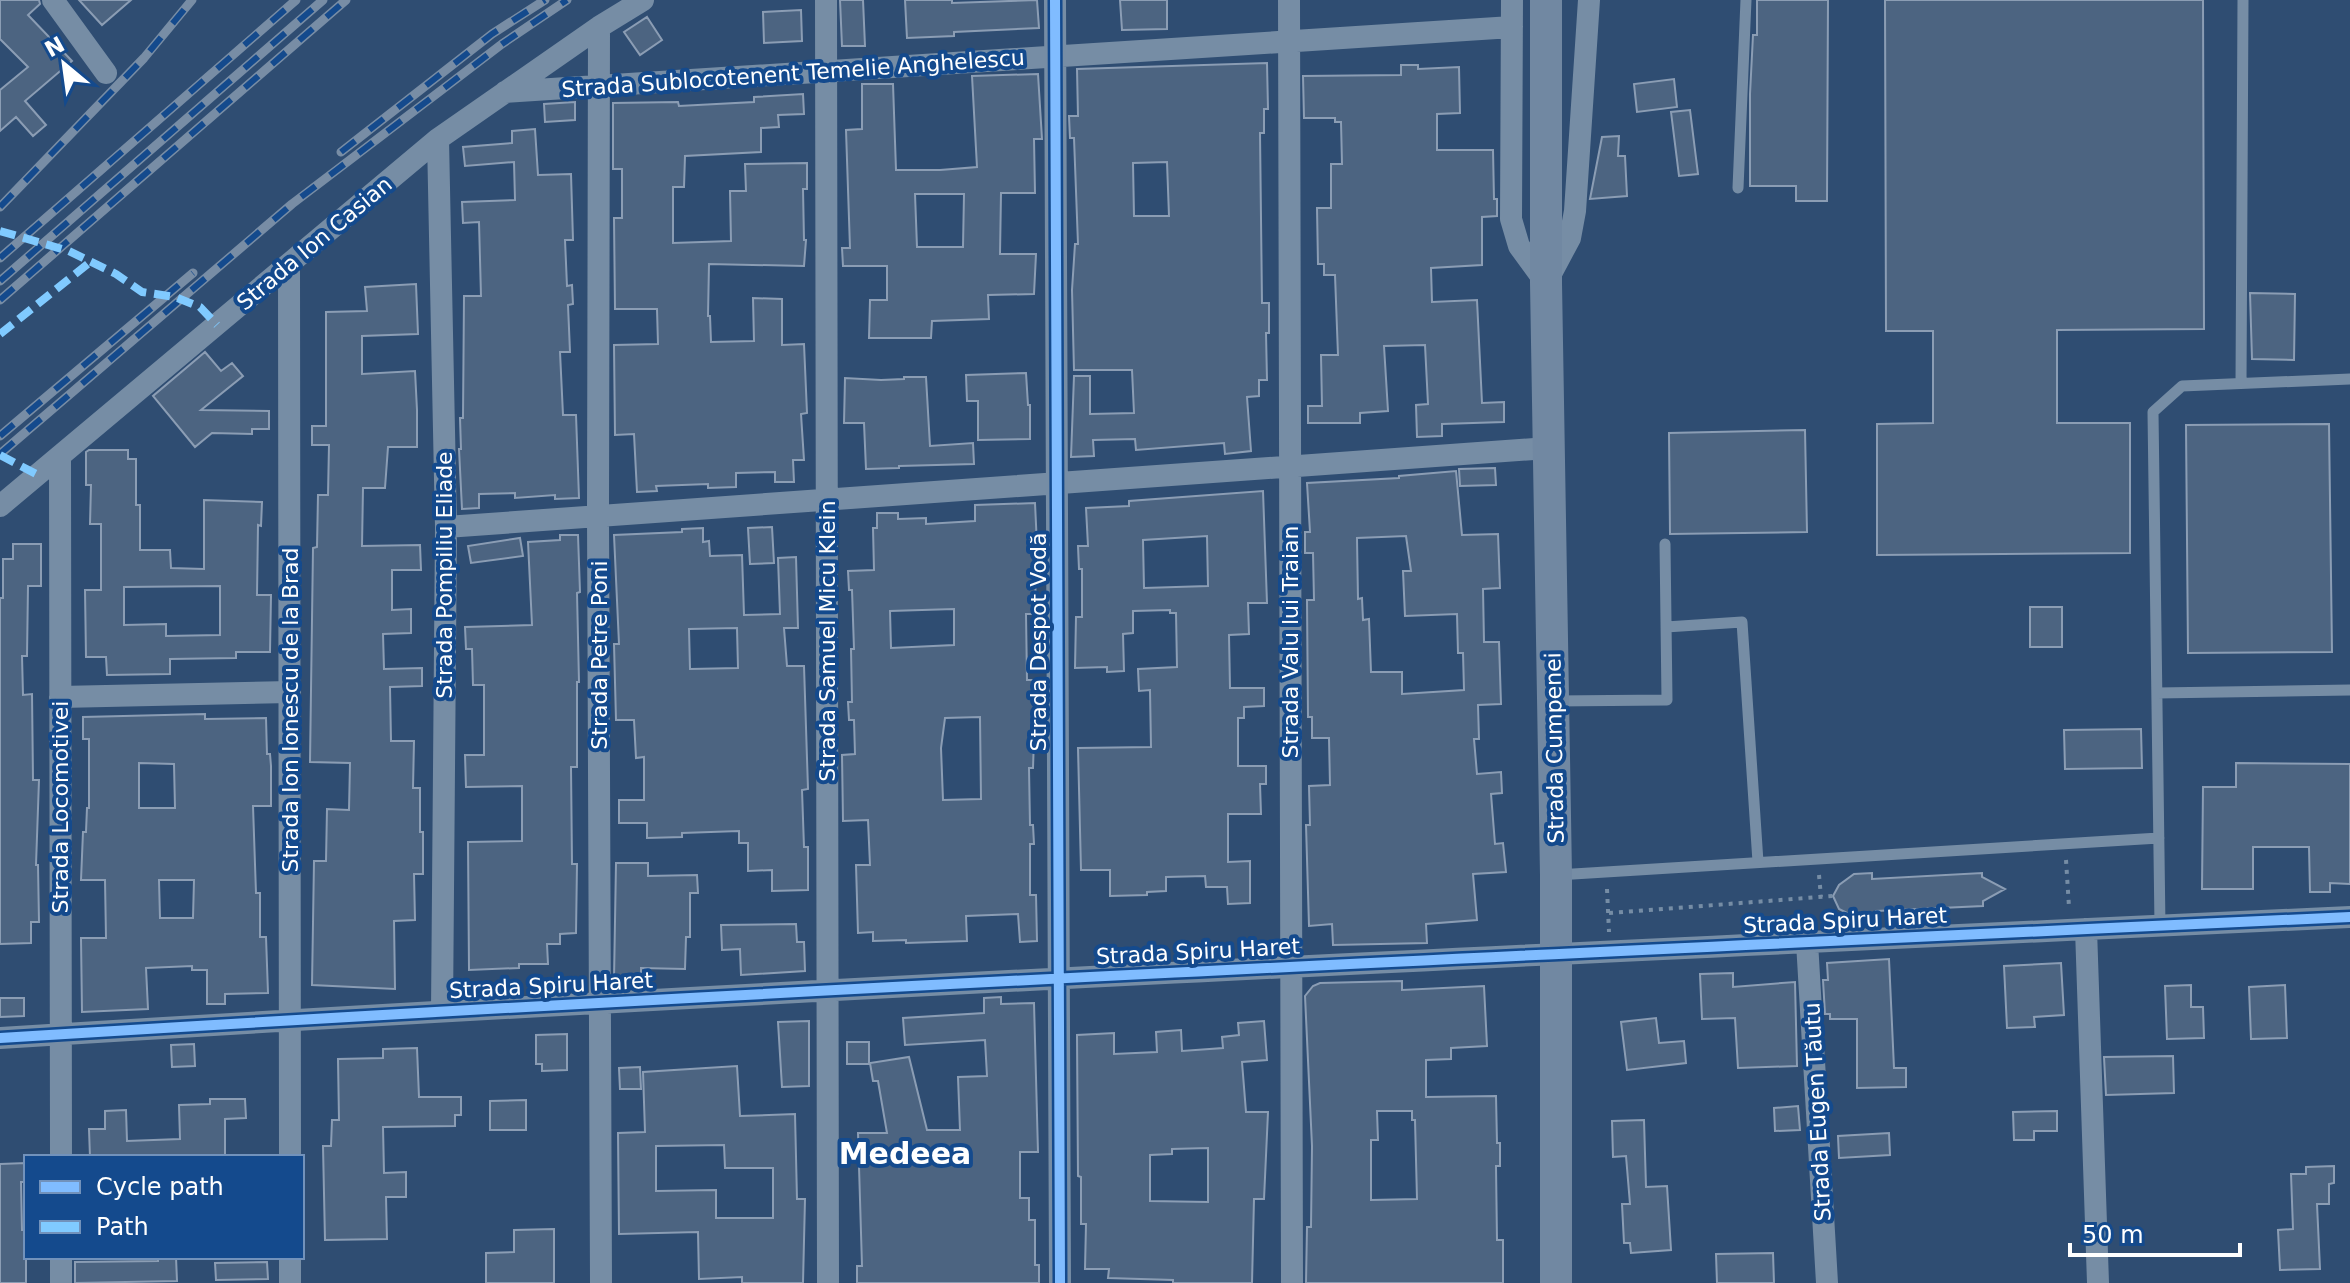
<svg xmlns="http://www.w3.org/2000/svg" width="2350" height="1283" font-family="'DejaVu Sans',sans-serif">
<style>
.building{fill:#4c6481;stroke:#8b9db4;stroke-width:2;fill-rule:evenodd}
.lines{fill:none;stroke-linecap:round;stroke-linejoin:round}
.path{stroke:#768da5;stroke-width:4;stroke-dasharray:4 6;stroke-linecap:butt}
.lane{stroke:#768da5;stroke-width:11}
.street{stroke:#768da5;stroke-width:22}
.secondary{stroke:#7188a2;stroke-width:32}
.rail-casing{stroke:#788da5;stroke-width:9}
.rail{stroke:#144a8d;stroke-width:6;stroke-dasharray:18;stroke-linecap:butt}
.quiet{stroke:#80caff;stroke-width:8;stroke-dasharray:16 8;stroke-linecap:butt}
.cycleway-casing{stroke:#144a8d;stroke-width:15}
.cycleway{stroke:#80bcff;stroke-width:10}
.labels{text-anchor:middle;stroke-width:8;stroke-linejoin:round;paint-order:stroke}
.street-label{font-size:22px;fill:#fff;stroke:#144a8d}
.district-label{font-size:30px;font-weight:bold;fill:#fff;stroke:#144a8d}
</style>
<rect width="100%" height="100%" fill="#2f4d72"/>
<!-- building -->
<path class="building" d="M0,0H39L40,4L28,15L72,61L25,101L46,125L33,136L16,117L0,131V90L28,67L0,39Z
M79,0H131L102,25Z
M840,0H863L865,46H842Z
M905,0H952V3L1037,0L1039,28L954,32V36L907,38Z
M1120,0H1167V29L1122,30Z
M1757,0H1828L1827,201H1796V186H1750V94L1753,35H1757Z
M1885,0H2203L2204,329L2057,330V423H2130V553L1877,555V424L1933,423V331H1886Z
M801,10L802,41L764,43L763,12Z
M647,17L662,40L640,55L624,32Z
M1267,63L1268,109H1264V133H1260L1262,303H1269V333H1266L1267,380H1259V396L1247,397L1251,451L1225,454L1224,443L1136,450L1135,439L1093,440L1094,456L1071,457L1074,376H1090V414L1134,413L1132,370H1074L1072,290L1075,244H1078L1074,138H1070L1069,116H1078L1077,69ZM1167,162L1169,216H1134L1133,163Z
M1401,65H1418V69L1459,67L1460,113L1437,114V150H1493L1494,199H1497V216L1482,217V265L1431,268L1432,302L1477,300L1482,403L1504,402V422L1442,424V436L1417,437L1416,405L1428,404L1425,345L1384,346L1388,411L1360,413V423H1308V406H1322L1321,355H1338L1335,275H1324V264H1318L1317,208H1331V164H1342L1341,122H1335V118H1304L1303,76L1401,75Z
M1038,74L1042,139H1034L1035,193H1001L1000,254H1036L1034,294L988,295L989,319L932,321L931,338H869L870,300H887V266H843L842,248H850L846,130L862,129V84H893L896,170H940L977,167L972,76ZM915,194H964L963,247H917Z
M1674,79L1677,107L1637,112L1634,84Z
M803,94L804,114L778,115L779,127L761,128V152L685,156L684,187H673V243L731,241L730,191H746L745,164L807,163V189H803L804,240H806L804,266L709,264L708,316H710L711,342L754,341L753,298L782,299V345L804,344L807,413L801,414L804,460H793L794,482H775V472L736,473V487L708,488V484L656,486L657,491L637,492L634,434L615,435L614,345L658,344L657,309H615L614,218H622V169H613V103L678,102L679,106L754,102V97Z
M575,102V120L545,122L544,104Z
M1690,110L1698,174L1679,176L1671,112Z
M535,129L538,175L571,174L573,240H565L567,286L572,285L573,304L568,305L570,352H560L563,415H576L579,498L555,499V495L515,498V493L479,494V508L462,509L459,449H461L460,418H463L464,296H481L479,222L463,223L462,202L515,200L514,162L465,166L463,147L512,143V131Z
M1619,136L1618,156H1625L1627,196L1590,199L1602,137Z
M416,284L418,334L362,336V374L415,371L417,410V447H388L385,488H363L362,546L420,545L421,570H392V610L411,609V633L383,634L384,669L422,668V686L390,687L391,741H414L413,788H420V832H423V874H414L415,920L394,921L395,989L312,985L314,861H326L327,809L349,810L350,763L310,762L313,548L317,547L318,495H328L329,445H312V426H326V312L367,311L365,287Z
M2250,293L2295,294L2294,360L2252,359Z
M205,352L221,371L232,363L243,376L201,410L269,411V429H252V434L212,433L195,447L153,396Z
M1026,373L1028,405H1030V439L978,440V401H967L966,375Z
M904,377H926L930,446L973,443L974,464L899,466V468L866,469L864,423H844L845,378L881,380L904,379Z
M2329,424L2332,652L2188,653L2186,425Z
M1805,430L1807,532L1670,534L1669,433Z
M89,450H128V459H136V505H140V550H170L171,568L204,569V500L262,502L261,526L258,525L257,595H271L270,652H236V658L170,659V674L107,675L106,657H86L85,590H101V524H90L91,485H86V452ZM220,586V635L166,636V624L124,625V587Z
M1495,468L1496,485L1460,486L1459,469Z
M1456,471L1462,535L1498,534L1500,588L1483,589L1484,642H1499L1501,704L1478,705L1479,739H1474L1477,774L1501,772L1502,793L1491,794L1495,844L1503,843L1506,872L1473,874L1477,920L1426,924L1427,943L1333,945L1332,924L1309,926L1306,825H1310L1309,786L1330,785L1329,738H1312V717H1308L1307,600H1314L1313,553H1305V532H1310L1307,483L1399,478V476ZM1406,536L1411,571H1403L1405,616L1457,614L1458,653H1463L1464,690L1402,694V672H1371L1369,619L1363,620L1362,598L1358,599L1357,538Z
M1263,491L1267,603H1248L1249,634L1229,635L1230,688H1264V706L1244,707V718H1238V766H1266V784H1260L1261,814H1228V862L1250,861V903L1228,904L1227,887H1206L1205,876L1166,877V891L1147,892V895L1110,896V870H1081L1078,748L1151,747L1150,690L1139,691L1138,669L1177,667L1176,613H1170V610L1133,611V633L1123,634L1124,671L1107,672V667L1075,668L1076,617H1082V569H1079L1078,546H1088L1086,508L1129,506V501ZM1207,536L1208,586L1144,588L1143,540Z
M1035,503L1038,567H1035L1036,614H1026L1027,680H1036L1033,768H1029L1030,825H1033L1034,844H1030V895H1036L1037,941L1020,942L1018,914L966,916L967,941L906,943V940L873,941V932L858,933L856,865H870L868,820L843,821L842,755L855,754L854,720H849L848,702H852L851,649H854L852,590H849L848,571L874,570L873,528H877V513H898V519L926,518V524L975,521V505ZM954,609V645L891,648L890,611ZM980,717L981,799L943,800L941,748L945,718Z
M772,527L774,563L750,564L748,528Z
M703,528V542L709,541L710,556L742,555L744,615L780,614L778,558L796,557L798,628H784L787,666H804L808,789L802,790L804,847H808V890L772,891V870L748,871V843H739V831L682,833V837L647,838V823H619V800H644V757L636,758L634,720H616L614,644H619L614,535L682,532V529ZM737,628L738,668L690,669L689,629Z
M560,535H578L580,592L577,593L579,682H577V767H571L572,864H577L576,933L560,934V944H547L548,964H519V968L469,970L468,842L522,841V786L466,787L465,755H484V685H473L472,649H466L465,627L532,625L528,542L560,540Z
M520,538L523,556L471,563L468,546Z
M13,544H41V586H28L27,656H22L23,695L32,694L33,780H39L36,865H38L39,922H31V943L0,944V598H3V559H13Z
M2030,607H2062V647H2030Z
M205,714V719L266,718L267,754H270L271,766V806H253L256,893H260V937H266L268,993L225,994V1004H207V970H192V966L146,968L148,1009L82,1012L81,938H106L105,880H81L83,832H86L87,808H89V739H83V717ZM139,763L174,764L175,808H139ZM159,880H194L193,918H160Z
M2141,729L2142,768L2065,769L2064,730Z
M2236,763L2350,764V884L2330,883V892H2310L2309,847H2253V889H2202L2203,787H2236Z
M616,863H648V876L697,875L698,893H690V937H686L685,969L641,968V980H614Z
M1872,873V879L1982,873V877L2005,889L1983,901V906L1876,911V915L1853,916L1839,909L1833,896L1839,885L1854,874Z
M796,924L797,942H804L805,971L741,975L740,949L722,950L721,925Z
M1889,959L1894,1068H1906V1087L1857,1088V1019H1830V1014H1825L1823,980H1828L1827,963Z
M2061,963L2064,1015L2034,1017L2035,1027L2007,1028L2004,966Z
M1733,973V987L1795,982L1797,1066L1738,1068L1735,1018L1702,1019L1700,974Z
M1402,981V990L1484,986L1487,1046L1451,1048V1059L1426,1060V1097L1496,1096L1497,1143H1500V1166H1496L1497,1240H1503V1283H1306L1307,1227H1311L1312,1146L1305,996L1313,986L1320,983ZM1377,1111H1412V1120H1415L1417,1199L1371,1200V1140H1378Z
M2191,985V1007H2203L2204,1038L2167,1039L2165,986Z
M2285,985L2287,1038L2251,1039L2249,987Z
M1001,997V1004L1034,1003L1038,1152H1020V1198H1029V1220H1035V1265H1039V1283H857V1266H862L858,1133H887L878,1081H873L870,1063L909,1057L927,1130H960L958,1077L987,1076L985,1040L905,1045L903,1018L984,1013V998Z
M0,998H24V1016L0,1017Z
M1656,1018L1659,1043L1684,1041L1686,1063L1627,1070L1621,1022Z
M809,1021V1086L782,1087L778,1022Z
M1264,1021L1267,1060L1242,1062L1246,1112H1268L1264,1199H1254L1252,1283H1173V1280L1108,1278L1109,1269H1085L1086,1224H1081V1177L1078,1176L1077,1035L1114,1033V1054L1157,1052L1156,1032L1168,1031L1181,1030L1182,1051L1223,1048L1222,1037L1239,1035L1238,1023ZM1208,1148V1202L1150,1201V1155L1172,1154V1149Z
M567,1034V1070L542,1071V1064H536V1035Z
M847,1042H869V1064H847Z
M194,1044L195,1066L172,1067L171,1045Z
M417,1048L419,1097H461V1115H455V1126L383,1127L384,1173L406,1172V1197H386L387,1239L325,1240L323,1146H331L332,1120H339L338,1059L383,1058V1049Z
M2173,1056L2174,1093L2106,1095L2104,1057Z
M737,1066L740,1116L795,1114L797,1199H805L803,1283H742V1277L699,1279L698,1232L619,1234L618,1133L645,1132L643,1072ZM724,1145L725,1168H773V1218H716V1190L656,1191V1146Z
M640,1067L641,1089H620L619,1068Z
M210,1099H245L246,1118L225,1119V1157H90L89,1129H105V1111L126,1110L127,1141L180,1139L179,1105L210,1104Z
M526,1100V1130H490V1101Z
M1798,1106L1800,1130L1775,1131L1774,1108Z
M2057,1111V1131H2034V1140H2014L2013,1112Z
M1644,1120L1646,1187L1667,1186L1671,1250L1631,1253L1630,1243H1624L1622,1204H1630L1626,1156L1613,1157L1612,1121Z
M1889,1133L1890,1155L1839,1158L1838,1136Z
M26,1163V1182H21L22,1230H26V1283H0V1164Z
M2334,1166V1183L2329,1184V1204H2317L2320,1269L2280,1270L2278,1230L2293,1229L2291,1174H2306V1167Z
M554,1229V1283H486V1253L514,1252V1230Z
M1773,1253L1774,1283H1717L1716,1254Z
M158,1257H176L177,1281L75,1283V1262L158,1261Z
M267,1262L268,1279L216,1280L215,1263Z"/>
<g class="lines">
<!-- path -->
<path class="path" d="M2066,860L2069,907
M1819,875L1821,897
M1607,889L1609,932
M1609,913L1833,896"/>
<!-- lane -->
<path class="lane" d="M1738,188L1746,0
M2241,383L2243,0
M1666,627L1742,622L1758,862
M2157,693L2350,690
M1554,701L1667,700L1665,544
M1557,875L2159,838
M2160,926L2153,412L2182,386L2350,379"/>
<!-- street -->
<path class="street" d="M53,0L106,73
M826,0L828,1283
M1055,0L1060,1283
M1289,0L1292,1283
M1512,0L1511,219L1519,246L1546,283L1570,238L1575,211L1589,0
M599,27L598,516L601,1283
M505,92L1512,27
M438,139L446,527L442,1011
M289,264L290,1157
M60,456L61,1157
M0,506L438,139L599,27L643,0
M446,527L1548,448
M60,697L290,692
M2086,929L2098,1283
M1807,942L1827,1283
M0,1038C783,989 1566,953 2350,917
M61,1257V1283
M290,1257V1283"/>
<!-- secondary -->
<path class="secondary" d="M1546,0V283L1556,875V1283"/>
<defs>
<path id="rail" d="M341,152L492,34L545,0
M0,207L144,58L192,0
M0,258L296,0
M0,281L323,0
M0,300L346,0
M0,436L193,273
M0,454L292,204L502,44L567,0"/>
</defs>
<!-- rail casing -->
<use href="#rail" class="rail-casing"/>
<!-- rail -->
<use href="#rail" class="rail"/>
<!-- quiet -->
<path class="quiet" d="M0,231L69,251L116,274L142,292L175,297L200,307L217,325
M0,334L89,263
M0,455L38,475"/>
<defs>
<path id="cycleway" d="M1055,0L1060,1283
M0,1038C783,989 1566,953 2350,917"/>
</defs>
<!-- cycleway casing -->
<use href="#cycleway" class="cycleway-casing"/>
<!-- cycleway -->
<use href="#cycleway" class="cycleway"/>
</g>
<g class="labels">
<!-- street labels -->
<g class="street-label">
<text transform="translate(793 73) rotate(-4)" y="8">Strada Sublocotenent Temelie Anghelescu</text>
<text transform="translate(314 243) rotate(-40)" y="8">Strada Ion Casian</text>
<text transform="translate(444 575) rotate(-90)" y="8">Strada Pompiliu Eliade</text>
<text transform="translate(827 641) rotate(-90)" y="8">Strada Samuel Micu Klein</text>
<text transform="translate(1038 642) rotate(-90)" y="8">Strada Despot Vodă</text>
<text transform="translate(1290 642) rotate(-90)" y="8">Strada Valu lui Traian</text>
<text transform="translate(599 655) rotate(-90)" y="8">Strada Petre Poni</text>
<text transform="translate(290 710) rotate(-90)" y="8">Strada Ion Ionescu de la Brad</text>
<text transform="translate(1554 748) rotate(-91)" y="8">Strada Cumpenei</text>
<text transform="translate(60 807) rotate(-90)" y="8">Strada Locomotivei</text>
<text transform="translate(1845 920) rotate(-3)" y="8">Strada Spiru Haret</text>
<text transform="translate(1198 951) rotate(-3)" y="8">Strada Spiru Haret</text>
<text transform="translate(551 985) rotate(-3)" y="8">Strada Spiru Haret</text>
<text transform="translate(1817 1112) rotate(-93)" y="8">Strada Eugen Tăutu</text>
</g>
<!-- district labels -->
<g class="district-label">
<text x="905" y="1164">Medeea</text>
</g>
</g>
<!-- legend -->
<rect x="24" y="1155" width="280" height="104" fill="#144a8d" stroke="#7292bb" stroke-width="2"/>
<rect x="40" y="1181" width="40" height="12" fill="#80bcff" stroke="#7292bb" stroke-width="2"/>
<text x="96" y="1195" font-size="24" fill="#ffffff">Cycle path</text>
<rect x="40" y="1221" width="40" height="12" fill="#80caff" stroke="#7292bb" stroke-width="2"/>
<text x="96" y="1235" font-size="24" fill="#ffffff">Path</text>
<!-- north arrow -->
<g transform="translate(64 64) rotate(331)" stroke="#144a8d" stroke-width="6" paint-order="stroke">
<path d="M0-6L14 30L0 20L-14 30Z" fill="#ffffff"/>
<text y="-12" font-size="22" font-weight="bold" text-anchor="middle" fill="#ffffff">N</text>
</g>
<!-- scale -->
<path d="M2070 1243v12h170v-12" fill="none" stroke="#ffffff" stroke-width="4"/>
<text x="2082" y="1243" font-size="24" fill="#ffffff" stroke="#144a8d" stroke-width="6" paint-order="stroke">50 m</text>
</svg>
